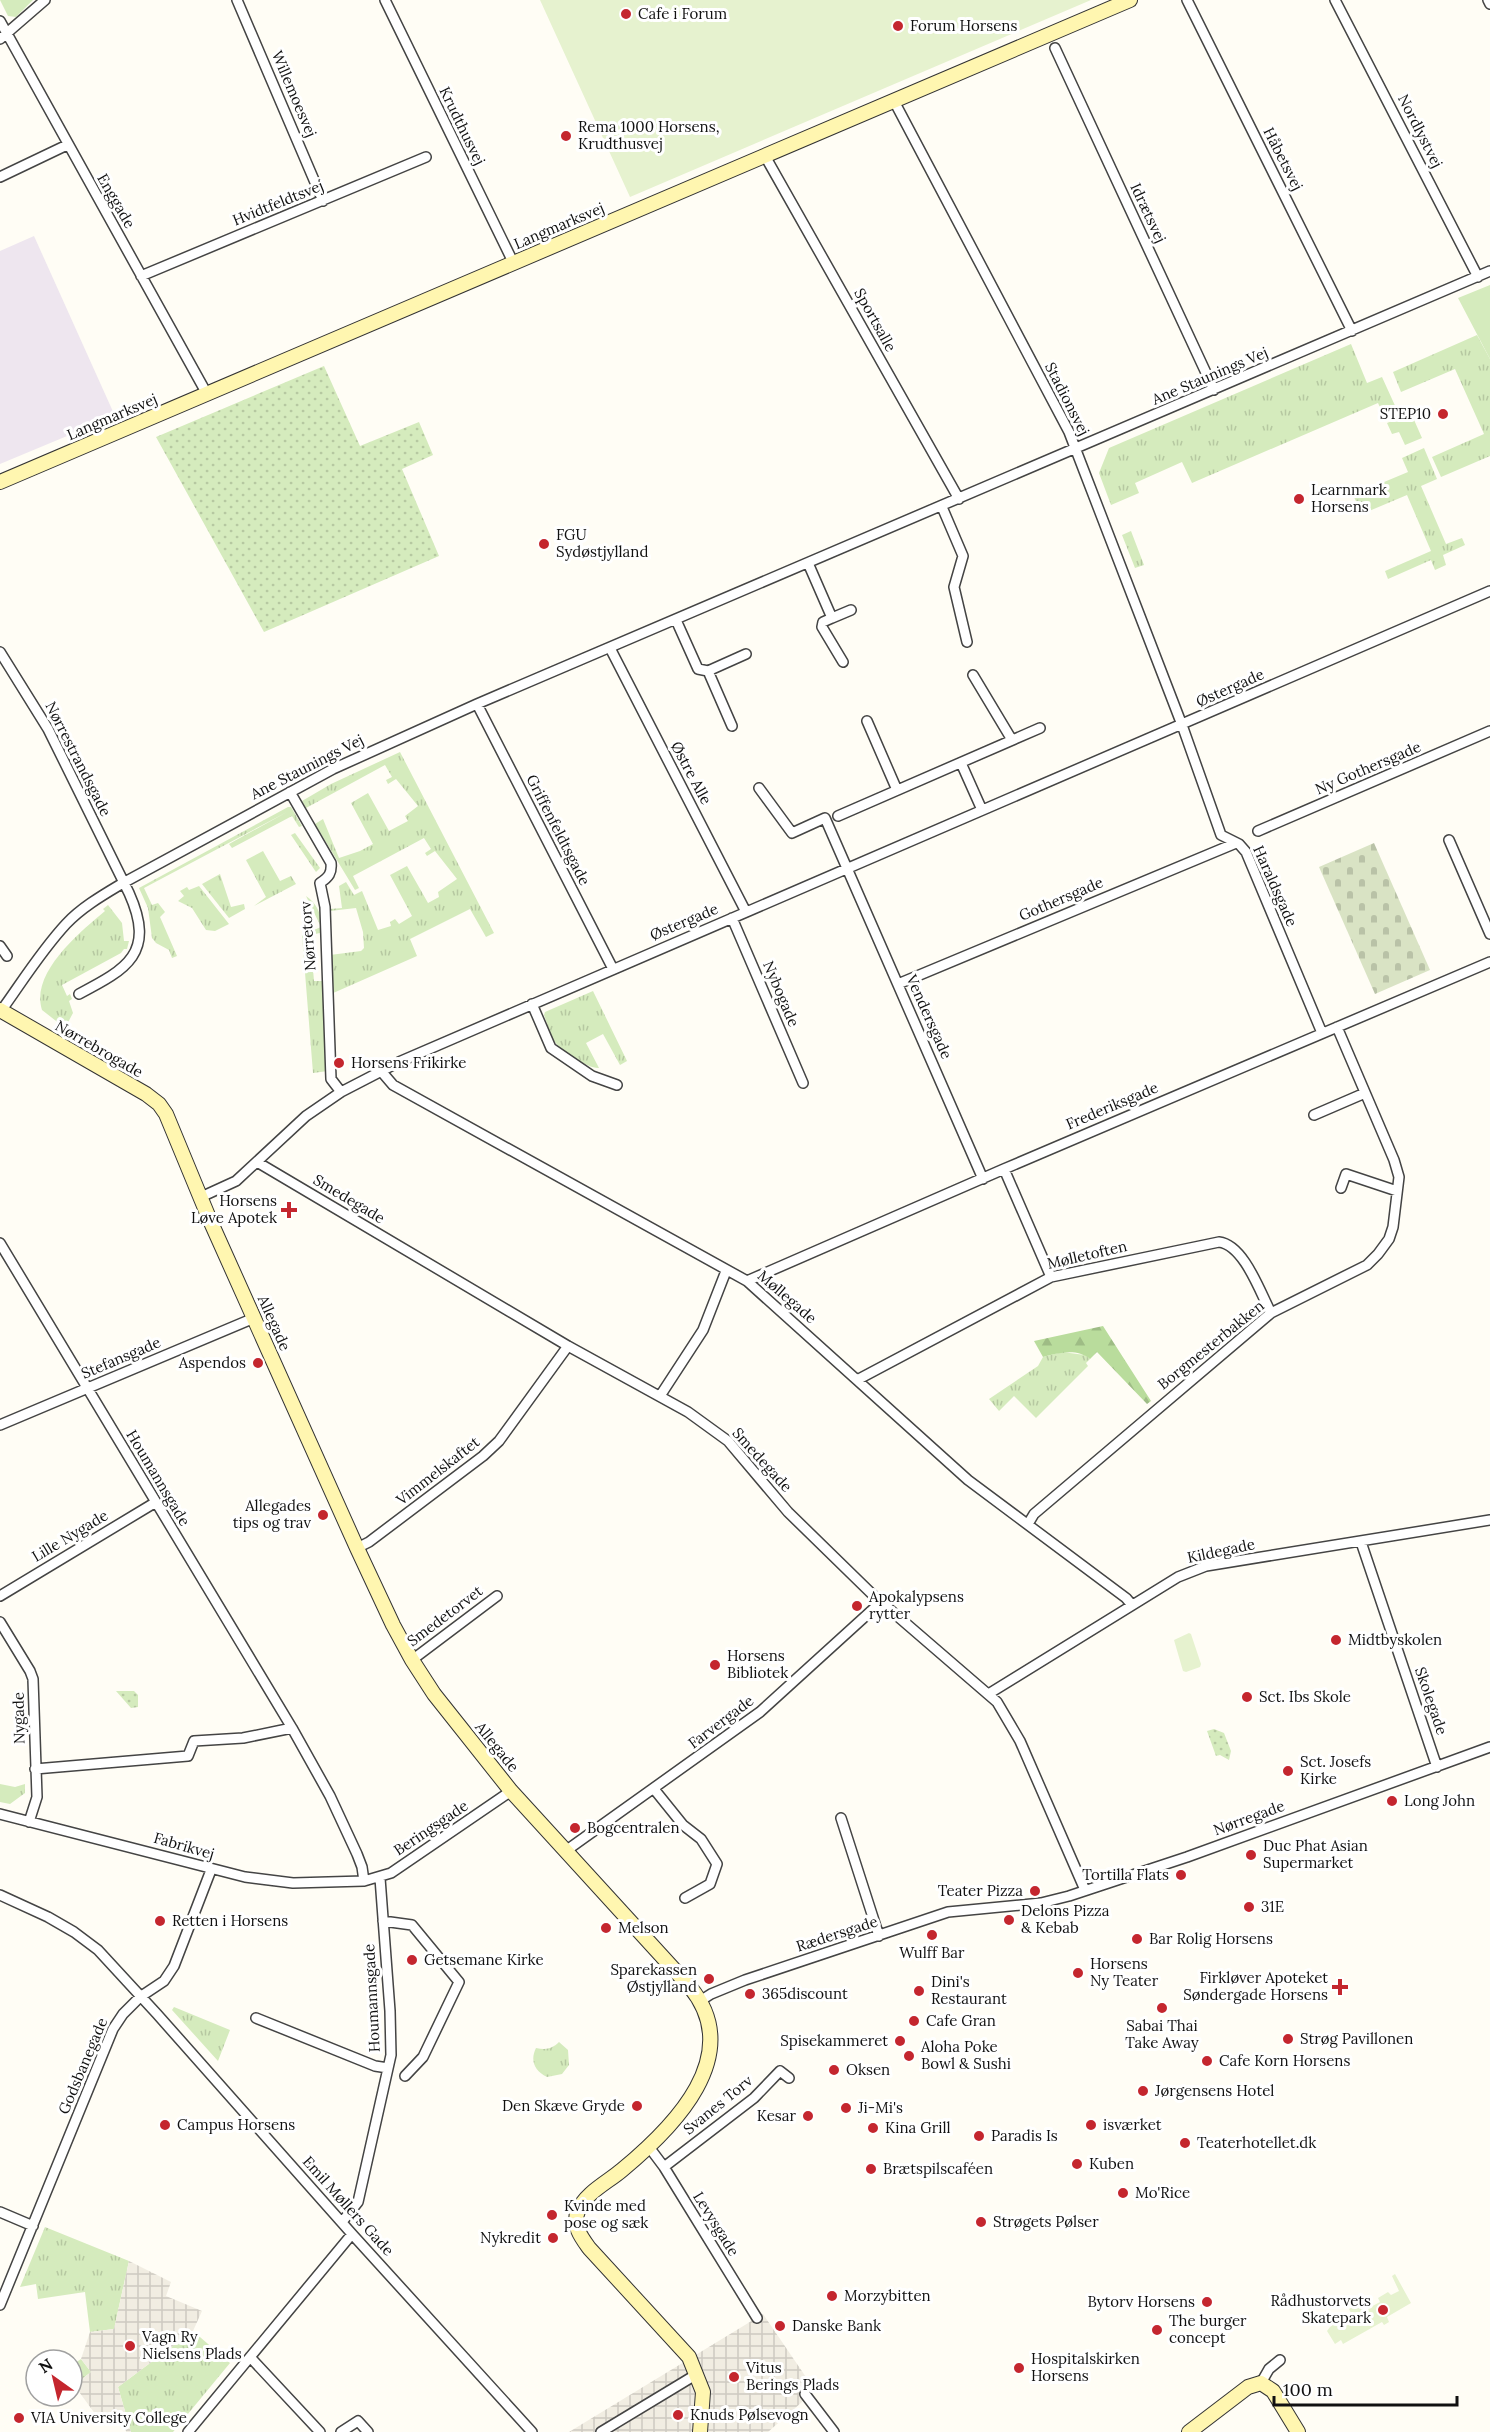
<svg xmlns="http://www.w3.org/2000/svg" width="1490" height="2432" font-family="Lora,serif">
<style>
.industrial{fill:#eee6ef}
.grass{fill:url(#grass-tufts)}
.forest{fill:url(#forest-firs)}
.cemetery{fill:url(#cemetery-stones)}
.park{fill:url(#park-dots)}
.garden{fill:#d5ebbd}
.pitch{fill:#e6f2cf}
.plaza{fill:url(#plaza-grid)}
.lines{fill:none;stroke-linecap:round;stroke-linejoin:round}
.street-casing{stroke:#444;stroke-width:12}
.secondary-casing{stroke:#333;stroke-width:16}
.street{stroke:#fff;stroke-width:9}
.secondary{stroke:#fff6b0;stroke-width:14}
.poi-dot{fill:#c4262e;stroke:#fff;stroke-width:2}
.labels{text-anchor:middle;stroke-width:6;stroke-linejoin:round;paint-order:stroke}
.poi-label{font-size:15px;fill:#111;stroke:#fff;text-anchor:start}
.street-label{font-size:15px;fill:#111;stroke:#fff}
</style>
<defs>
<pattern id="grass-tufts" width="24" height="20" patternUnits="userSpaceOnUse" patternTransform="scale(1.5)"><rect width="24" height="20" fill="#d5ebbd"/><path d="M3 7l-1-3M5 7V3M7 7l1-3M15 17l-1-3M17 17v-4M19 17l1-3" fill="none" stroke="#b6c8a1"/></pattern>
<pattern id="forest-firs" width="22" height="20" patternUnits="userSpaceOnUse" patternTransform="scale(1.5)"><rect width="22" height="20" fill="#b9dc9c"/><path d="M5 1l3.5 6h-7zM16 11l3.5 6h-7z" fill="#9ebc85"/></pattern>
<pattern id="cemetery-stones" width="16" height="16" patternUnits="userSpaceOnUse" patternTransform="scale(1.5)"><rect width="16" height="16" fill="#d9e3c4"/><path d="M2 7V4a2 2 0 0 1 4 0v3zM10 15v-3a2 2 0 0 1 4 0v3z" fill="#b9c2a7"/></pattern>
<pattern id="park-dots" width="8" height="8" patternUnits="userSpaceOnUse" patternTransform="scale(1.5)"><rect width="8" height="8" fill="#d5ebbd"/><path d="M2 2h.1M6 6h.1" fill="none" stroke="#b6c8a1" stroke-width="1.8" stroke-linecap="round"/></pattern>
<pattern id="plaza-grid" width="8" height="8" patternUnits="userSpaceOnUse" patternTransform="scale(1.5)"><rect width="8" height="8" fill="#f1ede2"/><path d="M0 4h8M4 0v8" fill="none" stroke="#cecac1"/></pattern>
</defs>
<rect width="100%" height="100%" fill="#fffdf5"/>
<!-- industrial -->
<path class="industrial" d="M34,236L115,416L0,464V251Z"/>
<!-- grass -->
<path class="grass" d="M1477,335L1490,359V456L1441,477L1432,457L1484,434L1455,369L1401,392L1393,372Z
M1351,344L1367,383L1382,377L1397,410L1384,416L1378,403L1192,483L1182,462L1135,483L1139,493L1111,505L1099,473L1109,448Z
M1424,448L1437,479L1421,486L1446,544L1462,538L1465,545L1443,555L1446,565L1435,570L1431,560L1388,579L1385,571L1431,551L1407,495L1362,514L1353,495L1408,472L1402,458Z
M1131,531L1144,565L1135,568L1122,535Z
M400,752L494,933L486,937L470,909L410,939L417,956L331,994L330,955L361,951L364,948L363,932L356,908L330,911V909L342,908L339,886L346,882L354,895L362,891L378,930L391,926L390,922L395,919L399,924L412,916L390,875L407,866L428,903L439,897L438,892L457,879L435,851L427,856L425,853L431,849L424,838L353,876L359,888L355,890L315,824L323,819L339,858L360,851L373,844L351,803L368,793L389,831L408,821L405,816L418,806L396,779L388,784L386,780L392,777L385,765L306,808L302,801L331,784Z
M288,807H291L302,826L299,827L292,816L232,848L229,844L287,812L144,888L152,905L158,903L165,912L160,917L177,956L172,958L169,950L156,943L152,938L148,908L139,888Z
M295,833L320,868L316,872L291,835Z
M263,851L280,881L291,876L296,884L254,906L266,897L246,860Z
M220,874L231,907L244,904L245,909L229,918L202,884Z
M199,886L229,924L215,931L206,930L192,908L178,901L184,896L180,891L187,887L189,890Z
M306,896C319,905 323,918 320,933L310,935L314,981H324L328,1071L313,1073L302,935L321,927Z
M108,905L122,923L124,941H129L127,949H124L121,953L62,985L67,996L70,994L72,999L69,1001L73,1013L65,1028L42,1010C30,973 80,932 105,911L103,909Z
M593,991L627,1061L620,1065L603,1034L586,1043L599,1068C589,1069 561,1051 555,1042C550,1034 547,1023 544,1015L545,1012Z
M1062,1352L1085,1355L1090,1359L1086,1363L1088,1366L1036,1418L1014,1396L999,1411L989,1399L1038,1366L1043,1357Z
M0,1784L15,1787L25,1784V1793L10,1804L0,1802Z
M174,2007L230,2030L218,2061L172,2010Z
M559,2042L568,2050L569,2065L562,2074L547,2077C534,2071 530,2060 536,2048C546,2050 552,2049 559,2042Z
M45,2227L129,2261L114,2329L90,2332L85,2292L38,2299L36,2284L20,2287Z
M193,2331L230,2363L173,2432H131L118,2387Z
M81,2359L91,2372L74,2385L72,2365Z"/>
<!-- forest -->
<path class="forest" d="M1103,1326L1151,1401L1147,1404L1097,1352L1090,1359C1077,1348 1058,1353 1043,1357L1034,1341Z"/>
<!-- cemetery -->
<path class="cemetery" d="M1374,843L1430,970L1375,994L1319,867Z"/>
<!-- park -->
<path class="park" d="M324,366L360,446L419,422L433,455L402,469L439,556L264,632L156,437Z
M116,1691H134L138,1695V1707L131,1708Z
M1214,1729L1224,1733L1231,1751L1229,1760L1220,1755L1216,1756L1207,1731Z"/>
<!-- garden -->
<path class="garden" d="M0,0H33L16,17L8,16Z
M1490,285V359L1458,298Z
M1411,413L1422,438L1405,445L1399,432L1392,434L1387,423Z"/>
<!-- pitch -->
<path class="pitch" d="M540,0H1091L630,197Z
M1189,1633L1191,1634L1201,1664L1200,1667L1186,1672L1183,1671L1174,1640Z
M1395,2274L1411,2303L1387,2317L1389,2322L1384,2325L1382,2322L1343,2344L1341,2340L1335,2344L1327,2331L1330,2327L1351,2313L1349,2309L1360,2303L1365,2310L1380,2302L1378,2298L1388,2292L1391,2295L1399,2291L1392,2276Z"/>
<!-- plaza -->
<path class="plaza" d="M129,2261L171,2282L166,2296L202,2311L193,2331L118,2387L131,2432H127L116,2418L104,2426L74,2385L91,2372L81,2359L90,2332L114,2329Z
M763,2314L810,2383L802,2402L768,2432H569Z"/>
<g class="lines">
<defs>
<path id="street" d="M237,0L323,201
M385,0L514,264
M1187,0L1352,331
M1335,0L1478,277
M1488,0L1490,4
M0,21L207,394
M0,39L45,0
M1055,48L1214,390
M894,101L1069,432L1182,725L1221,835L1239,844L1246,852L1322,1033
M765,156L959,499
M0,177L67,145
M141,276L426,157
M942,507L963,556L954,587L967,642
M808,563L832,618L823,622L822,627L843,662
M832,618L851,610
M676,620L698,669L708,671L732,726
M610,648L746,912
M0,652L48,729L129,893C156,953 127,969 79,994
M708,671L746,654
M973,675L1012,740
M477,704L613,969
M867,721L897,790
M961,763L982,810
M759,788L792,833L825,818L983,1179
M290,792L331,863C332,873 329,877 320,883L325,907L331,1079L341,1092
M838,816L1040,728
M1258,831L1490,731
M1449,840L1490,934
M732,918L803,1083
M0,946L7,956
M898,984L1236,843
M532,1004L551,1048L592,1076L617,1085
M1,1011C22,982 41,951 66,924C82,907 103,895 123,883L333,769L477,704L1490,271
M381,1071L393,1085L747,1281L968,1480L1126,1598L1132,1605
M1314,1115L1365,1093
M257,1162L568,1346L688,1412L728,1441L788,1512L873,1595L997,1702L1020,1741L1085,1890
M1004,1169L1051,1277
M1341,1188L1346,1174L1397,1191
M201,1197L236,1181L306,1116L341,1092L399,1062L1490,591
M0,1243L292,1728L330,1796L357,1854L362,1867L364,1881
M747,1281L1004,1169L1490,962
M857,1380L1051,1277L1219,1242C1244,1245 1260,1292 1271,1313
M660,1396L703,1330L726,1271
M0,1425L254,1318
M1028,1524L1034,1514L1271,1313L1367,1265L1378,1254L1389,1239L1393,1227L1399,1177L1394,1160L1337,1027
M1361,1542L1437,1767
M357,1548L369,1542L483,1456L499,1441L568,1346
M0,1596L156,1502
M0,1622L30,1671L33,1679L37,1797L29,1822
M412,1660L497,1596
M990,1693L1178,1577L1206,1566L1490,1520
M35,1769L188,1756L194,1741L243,1738L292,1728
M654,1789L683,1825L701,1839L717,1864L710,1884L685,1898
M0,1814L245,1877L293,1883L364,1881L391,1873L511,1791
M841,1818L879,1936
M567,1850L760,1712L881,1602
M0,1895L48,1917L74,1932L98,1950L157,2014L352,2234L532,2432
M383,1921L412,1925L459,1982L423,2057L405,2076
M700,2001L711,1994L745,1980L948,1912L1041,1903L1069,1896L1187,1857L1490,1747
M256,2018L375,2066L388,2068
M649,2147L664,2167L757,2318
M664,2167L754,2098L780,2071L789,2078
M0,2212L33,2226
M342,2222L358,2202L391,2055L390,2011L380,1878
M0,2305L113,2029L123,2014L140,1997L164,1981L174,1966L211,1870
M250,2357L320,2432
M1261,2383L1269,2369L1280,2360
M805,2394L834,2432
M188,2432L352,2234
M341,2432L358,2421L368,2432
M601,2432L697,2374"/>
<path id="secondary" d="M0,482L1130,0
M0,1010L146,1094L159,1104L166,1114L209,1218L357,1548L393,1625L412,1660L434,1694L511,1791L690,1987C746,2055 674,2127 622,2170C608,2182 585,2193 578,2211C572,2225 581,2237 589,2248L689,2357L703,2392L700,2432
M1189,2432L1248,2387L1261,2383L1273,2391L1298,2432"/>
</defs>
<!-- street casing -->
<use href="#street" class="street-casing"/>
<!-- secondary casing -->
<use href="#secondary" class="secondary-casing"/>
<!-- street -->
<use href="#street" class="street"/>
<!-- secondary -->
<use href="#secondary" class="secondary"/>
</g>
<!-- markers -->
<g class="poi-dot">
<circle cx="626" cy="14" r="6"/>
<circle cx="898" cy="26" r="6"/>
<circle cx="566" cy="136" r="6"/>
<circle cx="1443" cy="414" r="6"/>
<circle cx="1299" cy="499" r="6"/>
<circle cx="544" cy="544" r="6"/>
<circle cx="339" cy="1063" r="6"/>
<path d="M286 1201h6v6h6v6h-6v6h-6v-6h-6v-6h6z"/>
<circle cx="258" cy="1363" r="6"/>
<circle cx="323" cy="1515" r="6"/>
<circle cx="857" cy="1606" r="6"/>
<circle cx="1336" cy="1640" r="6"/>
<circle cx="715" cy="1665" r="6"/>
<circle cx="1247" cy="1697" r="6"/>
<circle cx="1288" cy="1771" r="6"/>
<circle cx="1392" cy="1801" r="6"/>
<circle cx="575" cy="1828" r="6"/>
<circle cx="1251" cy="1855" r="6"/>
<circle cx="1181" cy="1875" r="6"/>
<circle cx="1035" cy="1891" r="6"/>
<circle cx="1249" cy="1907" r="6"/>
<circle cx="1009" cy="1920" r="6"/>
<circle cx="160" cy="1921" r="6"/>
<circle cx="606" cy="1928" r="6"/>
<circle cx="932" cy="1935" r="6"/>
<circle cx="1137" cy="1939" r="6"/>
<circle cx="412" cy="1960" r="6"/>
<circle cx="1078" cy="1973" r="6"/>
<circle cx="709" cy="1979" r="6"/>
<path d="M1337 1978h6v6h6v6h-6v6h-6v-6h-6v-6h6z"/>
<circle cx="919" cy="1991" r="6"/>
<circle cx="750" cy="1994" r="6"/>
<circle cx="1162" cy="2008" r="6"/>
<circle cx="914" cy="2021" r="6"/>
<circle cx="1288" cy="2039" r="6"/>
<circle cx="900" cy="2041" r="6"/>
<circle cx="909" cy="2056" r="6"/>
<circle cx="1207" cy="2061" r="6"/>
<circle cx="834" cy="2070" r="6"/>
<circle cx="1143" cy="2091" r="6"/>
<circle cx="637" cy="2106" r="6"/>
<circle cx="846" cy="2108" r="6"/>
<circle cx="808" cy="2116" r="6"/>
<circle cx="165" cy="2125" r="6"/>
<circle cx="1091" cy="2125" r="6"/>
<circle cx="873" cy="2128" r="6"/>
<circle cx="979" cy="2136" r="6"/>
<circle cx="1185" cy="2143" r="6"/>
<circle cx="1077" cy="2164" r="6"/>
<circle cx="871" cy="2169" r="6"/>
<circle cx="1123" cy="2193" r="6"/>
<circle cx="552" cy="2215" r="6"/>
<circle cx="981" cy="2222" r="6"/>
<circle cx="553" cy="2238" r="6"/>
<circle cx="832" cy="2296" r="6"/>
<circle cx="1207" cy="2302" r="6"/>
<circle cx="1383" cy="2310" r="6"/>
<circle cx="780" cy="2326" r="6"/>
<circle cx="1157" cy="2330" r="6"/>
<circle cx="130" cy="2346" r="6"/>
<circle cx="1019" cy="2368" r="6"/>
<circle cx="734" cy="2377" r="6"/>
<circle cx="678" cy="2415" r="6"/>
<circle cx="19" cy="2418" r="6"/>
</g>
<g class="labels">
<!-- poi labels -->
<g class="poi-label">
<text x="638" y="19">Cafe i Forum</text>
<text x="910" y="31">Forum Horsens</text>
<text x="578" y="132">Rema 1000 Horsens,<tspan x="578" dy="17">Krudthusvej</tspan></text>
<text x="1431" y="419" text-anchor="end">STEP10</text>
<text x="1311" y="495">Learnmark<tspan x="1311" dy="17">Horsens</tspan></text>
<text x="556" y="540">FGU<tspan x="556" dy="17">Sydøstjylland</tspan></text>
<text x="351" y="1068">Horsens Frikirke</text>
<text x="277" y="1206" text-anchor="end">Horsens<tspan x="277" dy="17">Løve Apotek</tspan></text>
<text x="246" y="1368" text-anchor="end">Aspendos</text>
<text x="311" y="1511" text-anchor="end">Allegades<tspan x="311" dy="17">tips og trav</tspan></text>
<text x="869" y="1602">Apokalypsens<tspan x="869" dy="17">rytter</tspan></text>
<text x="1348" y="1645">Midtbyskolen</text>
<text x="727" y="1661">Horsens<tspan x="727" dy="17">Bibliotek</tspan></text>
<text x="1259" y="1702">Sct. Ibs Skole</text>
<text x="1300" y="1767">Sct. Josefs<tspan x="1300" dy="17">Kirke</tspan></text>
<text x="1404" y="1806">Long John</text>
<text x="587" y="1833">Bogcentralen</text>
<text x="1263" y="1851">Duc Phat Asian<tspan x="1263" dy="17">Supermarket</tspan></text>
<text x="1169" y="1880" text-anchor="end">Tortilla Flats</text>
<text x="1023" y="1896" text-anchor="end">Teater Pizza</text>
<text x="1261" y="1912">31E</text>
<text x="1021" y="1916">Delons Pizza<tspan x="1021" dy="17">&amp; Kebab</tspan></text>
<text x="172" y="1926">Retten i Horsens</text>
<text x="618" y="1933">Melson</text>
<text x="1149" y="1944">Bar Rolig Horsens</text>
<text x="932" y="1958" text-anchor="middle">Wulff Bar</text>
<text x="424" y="1965">Getsemane Kirke</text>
<text x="1090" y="1969">Horsens<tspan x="1090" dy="17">Ny Teater</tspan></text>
<text x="697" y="1975" text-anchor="end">Sparekassen<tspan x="697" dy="17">Østjylland</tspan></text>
<text x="1328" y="1983" text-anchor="end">Firkløver Apoteket<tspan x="1328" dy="17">Søndergade Horsens</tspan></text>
<text x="931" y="1987">Dini's<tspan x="931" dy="17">Restaurant</tspan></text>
<text x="762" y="1999">365discount</text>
<text x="926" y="2026">Cafe Gran</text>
<text x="1162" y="2031" text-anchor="middle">Sabai Thai<tspan x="1162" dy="17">Take Away</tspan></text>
<text x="1300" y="2044">Strøg Pavillonen</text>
<text x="888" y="2046" text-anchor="end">Spisekammeret</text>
<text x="921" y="2052">Aloha Poke<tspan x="921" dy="17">Bowl &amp; Sushi</tspan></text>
<text x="1219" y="2066">Cafe Korn Horsens</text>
<text x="846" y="2075">Oksen</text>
<text x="1155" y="2096">Jørgensens Hotel</text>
<text x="625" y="2111" text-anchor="end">Den Skæve Gryde</text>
<text x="858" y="2113">Ji-Mi's</text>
<text x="796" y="2121" text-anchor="end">Kesar</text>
<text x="177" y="2130">Campus Horsens</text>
<text x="1103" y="2130">isværket</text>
<text x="885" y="2133">Kina Grill</text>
<text x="991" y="2141">Paradis Is</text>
<text x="1197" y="2148">Teaterhotellet.dk</text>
<text x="1089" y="2169">Kuben</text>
<text x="883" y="2174">Brætspilscaféen</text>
<text x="1135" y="2198">Mo'Rice</text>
<text x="564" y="2211">Kvinde med<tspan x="564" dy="17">pose og sæk</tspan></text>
<text x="993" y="2227">Strøgets Pølser</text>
<text x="541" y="2243" text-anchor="end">Nykredit</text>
<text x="844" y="2301">Morzybitten</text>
<text x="1371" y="2306" text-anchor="end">Rådhustorvets<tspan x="1371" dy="17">Skatepark</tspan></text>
<text x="1195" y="2307" text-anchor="end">Bytorv Horsens</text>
<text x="1169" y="2326">The burger<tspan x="1169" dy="17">concept</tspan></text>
<text x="792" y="2331">Danske Bank</text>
<text x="142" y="2342">Vagn Ry<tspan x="142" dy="17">Nielsens Plads</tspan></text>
<text x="1031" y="2364">Hospitalskirken<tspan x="1031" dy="17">Horsens</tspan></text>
<text x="746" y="2373">Vitus<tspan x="746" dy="17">Berings Plads</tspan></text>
<text x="690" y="2420">Knuds Pølsevogn</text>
<text x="31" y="2423">VIA University College</text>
</g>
<!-- street labels -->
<g class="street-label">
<text transform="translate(294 94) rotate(67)" y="5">Willemoesvej</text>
<text transform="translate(462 126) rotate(64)" y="5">Krudthusvej</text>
<text transform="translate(1420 131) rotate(63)" y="5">Nordlystvej</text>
<text transform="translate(1283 159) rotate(63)" y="5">Håbetsvej</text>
<text transform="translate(116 201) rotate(60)" y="5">Enggade</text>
<text transform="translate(278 203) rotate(-22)" y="5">Hvidtfeldtsvej</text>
<text transform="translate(1148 213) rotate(65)" y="5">Idrætsvej</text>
<text transform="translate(559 226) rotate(-23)" y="5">Langmarksvej</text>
<text transform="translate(875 320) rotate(61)" y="5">Sportsalle</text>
<text transform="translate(1210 376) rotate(-23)" y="5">Ane Staunings Vej</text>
<text transform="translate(1067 399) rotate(63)" y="5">Stadionsvej</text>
<text transform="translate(112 417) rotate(-23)" y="5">Langmarksvej</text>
<text transform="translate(1230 688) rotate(-24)" y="5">Østergade</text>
<text transform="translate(78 759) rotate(63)" y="5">Nørrestrandsgade</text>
<text transform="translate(307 767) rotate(-27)" y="5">Ane Staunings Vej</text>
<text transform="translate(1368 768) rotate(-23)" y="5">Ny Gothersgade</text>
<text transform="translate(691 773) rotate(62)" y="5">Østre Alle</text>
<text transform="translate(558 830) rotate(63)" y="5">Griffenfeldtsgade</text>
<text transform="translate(1275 886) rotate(66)" y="5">Haraldsgade</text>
<text transform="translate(1061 899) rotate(-23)" y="5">Gothersgade</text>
<text transform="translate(684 922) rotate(-23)" y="5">Østergade</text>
<text transform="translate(308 936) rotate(-94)" y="5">Nørretorv</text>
<text transform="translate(781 994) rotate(67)" y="5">Nybogade</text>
<text transform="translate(929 1017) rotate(66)" y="5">Vendersgade</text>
<text transform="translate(99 1049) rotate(30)" y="5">Nørrebrogade</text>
<text transform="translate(1112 1106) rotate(-23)" y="5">Frederiksgade</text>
<text transform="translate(349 1199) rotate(31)" y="5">Smedegade</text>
<text transform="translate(1087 1255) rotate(-13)" y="5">Mølletoften</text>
<text transform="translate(787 1297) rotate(41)" y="5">Møllegade</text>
<text transform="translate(274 1323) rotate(66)" y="5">Allegade</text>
<text transform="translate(1211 1345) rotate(-39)" y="5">Borgmesterbakken</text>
<text transform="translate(121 1358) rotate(-23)" y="5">Stefansgade</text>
<text transform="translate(762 1460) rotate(48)" y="5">Smedegade</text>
<text transform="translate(438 1471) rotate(-38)" y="5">Vimmelskaftet</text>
<text transform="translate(158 1478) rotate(59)" y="5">Houmannsgade</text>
<text transform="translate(70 1536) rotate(-31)" y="5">Lille Nygade</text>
<text transform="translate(1221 1551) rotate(-12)" y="5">Kildegade</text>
<text transform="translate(445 1616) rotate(-37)" y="5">Smedetorvet</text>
<text transform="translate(1431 1701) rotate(71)" y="5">Skolegade</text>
<text transform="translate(19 1718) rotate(-91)" y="5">Nygade</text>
<text transform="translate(721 1722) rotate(-37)" y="5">Farvergade</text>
<text transform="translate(497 1747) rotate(51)" y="5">Allegade</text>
<text transform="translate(1249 1818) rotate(-20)" y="5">Nørregade</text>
<text transform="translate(431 1828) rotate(-34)" y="5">Beringsgade</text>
<text transform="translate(184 1846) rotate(16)" y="5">Fabrikvej</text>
<text transform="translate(837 1934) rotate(-18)" y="5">Rædersgade</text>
<text transform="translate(372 1998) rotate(-93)" y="5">Houmannsgade</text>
<text transform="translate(83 2066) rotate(-67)" y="5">Godsbanegade</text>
<text transform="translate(718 2105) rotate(-39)" y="5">Svanes Torv</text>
<text transform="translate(348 2206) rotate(48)" y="5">Emil Møllers Gade</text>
<text transform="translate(716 2224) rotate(58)" y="5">Levysgade</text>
</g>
</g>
<!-- north arrow -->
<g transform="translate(54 2378) rotate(326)"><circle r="28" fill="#ffffff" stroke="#a0a0a0" stroke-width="1.5"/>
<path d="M0-4.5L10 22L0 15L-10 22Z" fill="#c4262e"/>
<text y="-9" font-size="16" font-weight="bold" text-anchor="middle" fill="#111111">N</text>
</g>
<!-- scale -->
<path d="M1274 2396v9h183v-9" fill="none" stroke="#111111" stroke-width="3"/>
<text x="1283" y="2396" font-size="18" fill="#111111" stroke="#ffffff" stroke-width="4.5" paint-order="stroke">100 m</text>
</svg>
